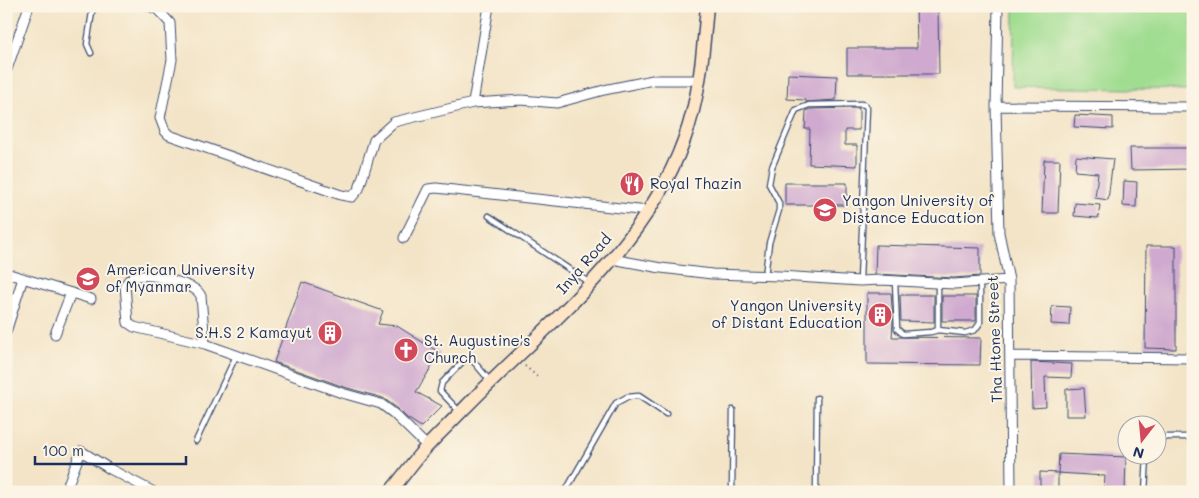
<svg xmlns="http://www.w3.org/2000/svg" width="1199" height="498" font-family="Mali,sans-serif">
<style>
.green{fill:#a0dd91;stroke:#5e8678}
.building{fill:#cfa9cf}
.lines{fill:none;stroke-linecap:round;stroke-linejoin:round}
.service-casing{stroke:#3b4a6e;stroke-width:7}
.minor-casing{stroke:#3b4a6e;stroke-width:11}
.secondary-casing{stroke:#3b4a6e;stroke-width:15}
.path{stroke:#3b4a6e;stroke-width:2;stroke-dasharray:1 4;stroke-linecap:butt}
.service{stroke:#fff;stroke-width:4.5}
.minor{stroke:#fff;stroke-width:9}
.secondary{stroke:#fde5c5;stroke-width:12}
.labels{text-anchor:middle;stroke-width:4;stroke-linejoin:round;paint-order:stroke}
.poi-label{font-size:15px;fill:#1b2f5e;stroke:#fcf5e5;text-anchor:start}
.street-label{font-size:15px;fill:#1b2f5e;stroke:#fcf5e5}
</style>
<rect width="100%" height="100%" fill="#fcf5e5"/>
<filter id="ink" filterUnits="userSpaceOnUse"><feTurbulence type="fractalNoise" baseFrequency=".02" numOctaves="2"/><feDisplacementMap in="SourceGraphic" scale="10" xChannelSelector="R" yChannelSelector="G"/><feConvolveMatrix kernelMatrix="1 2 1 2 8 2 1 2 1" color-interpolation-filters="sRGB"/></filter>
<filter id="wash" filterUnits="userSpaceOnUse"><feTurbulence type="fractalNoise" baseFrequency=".0096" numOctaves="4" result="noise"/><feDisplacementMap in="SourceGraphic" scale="20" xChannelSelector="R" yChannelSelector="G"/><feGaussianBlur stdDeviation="1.12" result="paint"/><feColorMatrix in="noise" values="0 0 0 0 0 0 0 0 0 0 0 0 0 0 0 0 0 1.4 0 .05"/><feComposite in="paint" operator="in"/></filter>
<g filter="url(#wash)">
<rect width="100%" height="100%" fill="#f3e4c7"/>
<!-- green -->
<path class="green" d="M1014,6H1192L1191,90L1013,87Z"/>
<g id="blocks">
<!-- building -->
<path class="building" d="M916,6H938L939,74H847V48H917Z
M788,74L837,76L836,100L806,102V100L787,99Z
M859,108V130H845V145H857V166L809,164L810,129H805L806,111L810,109Z
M1075,115L1113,117V129L1074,127Z
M1130,148H1193V169L1131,170Z
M1076,156L1113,159L1108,200L1095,198L1098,173L1075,171Z
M1044,160H1060L1058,213H1042Z
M1124,181L1137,182L1136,207L1123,206Z
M785,183H847V205H785Z
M1075,203L1100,205L1098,218L1074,216Z
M876,245L980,248V276L954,278L875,274Z
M1146,246H1176V349L1145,348Z
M302,282L383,311L378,324L397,326L440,353L416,392L442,406L421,427L407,418L397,408L383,398L344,387L274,362Z
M867,293H891L893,321L892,337L981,338L980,365L867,364Z
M900,295H934V322L901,321Z
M942,296H976V321H942Z
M1052,306L1070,307L1069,325L1051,324Z
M1031,362L1072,364L1071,378L1045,377L1046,407L1032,408Z
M1084,388L1086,416H1066V389Z
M1059,454L1126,457L1125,492H1104L1105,476L1058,473Z
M1040,472L1058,473V492H1040Z"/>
</g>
</g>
<g filter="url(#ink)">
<use href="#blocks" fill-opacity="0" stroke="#3b4a6e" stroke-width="1"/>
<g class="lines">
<defs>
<path id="service" d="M91,53L87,44L93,6
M489,216L590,283
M765,276L769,243L779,210V203L769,184L772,167L796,110L809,105L861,104L865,105L867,108L860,280
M895,281L897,329L903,334L931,332L938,330V283
M938,330L965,333L975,330L980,323V282
M733,410L732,491L747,492
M460,412L440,391L442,383L465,359L474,362L490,381
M196,441L236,356
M1156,442L1167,437H1193
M565,492L616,403L627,397L639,396L666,414
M816,492L817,398
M1145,492L1147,456"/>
<path id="minor" d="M149,6L158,10L170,23L172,60L160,118L165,131L169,135L341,195L352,197L359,189L374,140L394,122L473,103L521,100L557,103L604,90L653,80H700
M998,6L996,106L999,233L1009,280L1011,492
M6,72L29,6
M473,103L489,6
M996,106L1193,107
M404,238L428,189L436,188L648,211
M612,259L661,268L712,274L780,276L860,281L881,280L954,284L1009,280
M6,273L91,299
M6,332L23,278
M55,334L71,293
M205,344L201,296C199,293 199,292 196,290C185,282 142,270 130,279C128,280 127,283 125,285L128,323L134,327L205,344L342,393L381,404L393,413L427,446
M1010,356L1193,358
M65,492L81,451L110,469L154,492"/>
<path id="secondary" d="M390,492C401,479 410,466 421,453C429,444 438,435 447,426C462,411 477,395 493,380C565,310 649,238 684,140C700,97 703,52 707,6"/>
</defs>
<!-- service casing -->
<use href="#service" class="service-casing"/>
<!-- minor casing -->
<use href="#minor" class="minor-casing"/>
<!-- secondary casing -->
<use href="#secondary" class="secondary-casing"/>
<!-- path -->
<path class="path" d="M525,366L540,379"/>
<!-- service -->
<use href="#service" class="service"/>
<!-- minor -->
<use href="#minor" class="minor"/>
<!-- secondary -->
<use href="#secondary" class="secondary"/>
</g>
</g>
<!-- icons -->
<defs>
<symbol id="restaurant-disc" viewBox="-11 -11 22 22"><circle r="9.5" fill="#d1495b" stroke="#fcf5e5"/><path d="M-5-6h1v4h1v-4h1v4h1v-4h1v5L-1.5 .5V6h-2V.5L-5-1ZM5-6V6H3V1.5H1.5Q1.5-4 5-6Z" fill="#fff"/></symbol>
<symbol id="university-disc" viewBox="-11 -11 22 22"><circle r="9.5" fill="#d1495b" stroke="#fcf5e5"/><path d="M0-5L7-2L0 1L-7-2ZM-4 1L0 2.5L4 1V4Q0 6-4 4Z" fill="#fff"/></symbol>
<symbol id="building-disc" viewBox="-11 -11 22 22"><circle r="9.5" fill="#d1495b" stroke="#fcf5e5"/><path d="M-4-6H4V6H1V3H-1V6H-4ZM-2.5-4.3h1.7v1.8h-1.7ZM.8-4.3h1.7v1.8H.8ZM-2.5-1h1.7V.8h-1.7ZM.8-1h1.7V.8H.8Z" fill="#fff"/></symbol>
<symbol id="church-disc" viewBox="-11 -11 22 22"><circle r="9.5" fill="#d1495b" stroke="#fcf5e5"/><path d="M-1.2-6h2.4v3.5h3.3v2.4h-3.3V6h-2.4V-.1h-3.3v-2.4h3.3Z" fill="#fff"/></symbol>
</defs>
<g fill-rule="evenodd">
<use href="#restaurant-disc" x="618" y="170" width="28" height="28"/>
<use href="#university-disc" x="811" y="196" width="28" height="28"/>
<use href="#university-disc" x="74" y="265" width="28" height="28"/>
<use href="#building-disc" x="866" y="301" width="28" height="28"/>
<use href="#building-disc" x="316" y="319" width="28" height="28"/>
<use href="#church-disc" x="392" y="336" width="28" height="28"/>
</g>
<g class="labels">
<!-- poi labels -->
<g class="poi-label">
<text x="650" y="189">Royal Thazin</text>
<text x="842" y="206">Yangon University of<tspan x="842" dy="17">Distance Education</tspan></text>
<text x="106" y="275">American University<tspan x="106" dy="17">of Myanmar</tspan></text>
<text x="862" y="311" text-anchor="end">Yangon University<tspan x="862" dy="17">of Distant Education</tspan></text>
<text x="312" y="338" text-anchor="end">S.H.S 2 Kamayut</text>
<text x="424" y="346">St. Augustine's<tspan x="424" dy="17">Church</tspan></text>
</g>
<!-- street labels -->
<g class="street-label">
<text transform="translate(584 264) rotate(-49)" y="5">Inya Road</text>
<text transform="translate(995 339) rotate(-92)" y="5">Tha Htone Street</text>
</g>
</g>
<!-- margin -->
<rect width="1199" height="498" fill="none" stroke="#fcf5e5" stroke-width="25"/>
<!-- north arrow -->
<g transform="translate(1142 440) rotate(196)"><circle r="24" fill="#fcf5e5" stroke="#a2a6af"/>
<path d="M0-4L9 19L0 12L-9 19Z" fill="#d1495b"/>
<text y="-8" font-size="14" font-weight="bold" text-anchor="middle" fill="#1b2f5e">N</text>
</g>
<!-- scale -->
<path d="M35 456v8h151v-8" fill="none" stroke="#1b2f5e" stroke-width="2.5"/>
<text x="42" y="456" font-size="15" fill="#1b2f5e" stroke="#fcf5e5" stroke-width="4" paint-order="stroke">100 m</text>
</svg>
